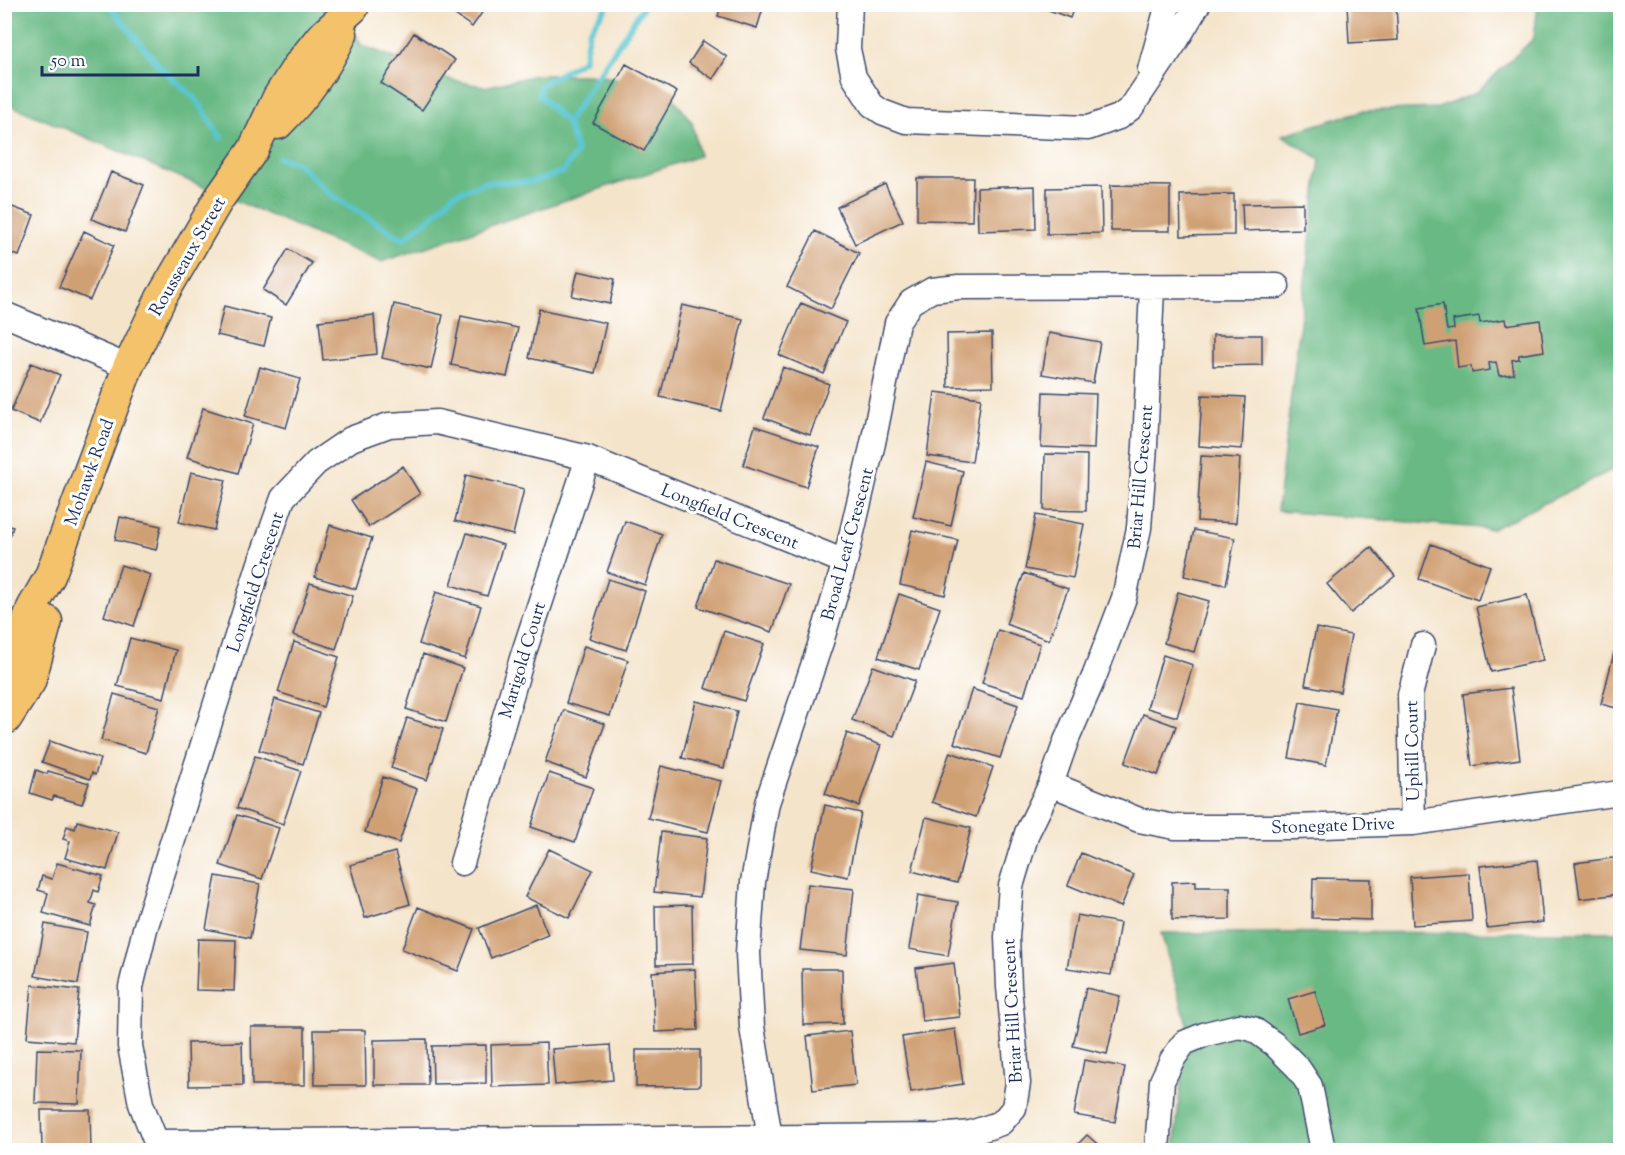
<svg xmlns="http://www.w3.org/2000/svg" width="1625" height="1155" font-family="'Sorts Mill Goudy',serif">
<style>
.forest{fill:#69b984;stroke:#427471;stroke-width:1.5}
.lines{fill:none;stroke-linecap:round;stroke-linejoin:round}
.stream{stroke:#5ac6d1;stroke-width:6}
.building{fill:#d0a074}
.minor-casing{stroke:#3c4a6e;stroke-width:27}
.major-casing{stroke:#3c4a6e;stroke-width:33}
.minor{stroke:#fff;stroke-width:24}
.major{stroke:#f3c26a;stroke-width:30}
.labels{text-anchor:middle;stroke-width:6;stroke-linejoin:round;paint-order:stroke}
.street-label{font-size:18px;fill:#1b2f5e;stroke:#fff}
</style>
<rect width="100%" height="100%" fill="#fff"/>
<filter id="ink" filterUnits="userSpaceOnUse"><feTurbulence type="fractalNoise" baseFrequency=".0167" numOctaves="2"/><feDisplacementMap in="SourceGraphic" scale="12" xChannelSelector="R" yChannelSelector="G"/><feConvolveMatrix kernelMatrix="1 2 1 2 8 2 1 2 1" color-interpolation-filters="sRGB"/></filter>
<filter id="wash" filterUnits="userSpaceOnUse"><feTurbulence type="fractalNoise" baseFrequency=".008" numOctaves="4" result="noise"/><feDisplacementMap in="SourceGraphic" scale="24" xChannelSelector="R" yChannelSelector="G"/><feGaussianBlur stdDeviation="1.35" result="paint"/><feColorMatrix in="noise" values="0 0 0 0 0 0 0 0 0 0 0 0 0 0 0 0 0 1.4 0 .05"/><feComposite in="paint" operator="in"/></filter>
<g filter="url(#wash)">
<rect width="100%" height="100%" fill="#f4e4ca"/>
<!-- forest -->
<path class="forest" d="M4,5H368L353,27L361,45L452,80L485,87L536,75H597L650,84L671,95L692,122L699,156L381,262L5,103Z
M1538,5H1620V466L1492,529L1277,511L1320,159L1282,135L1362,111L1438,108L1476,93L1534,38Z
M1620,932V1150H1174L1187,1024L1161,933Z"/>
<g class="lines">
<!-- stream -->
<path class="stream" d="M108,4L160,67L196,99L221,138
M567,123L539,95L541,85L584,60L589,31L609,4
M279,158L296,162L330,194L403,239L434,215L454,194L486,182H532L563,172L577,152L567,123L645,4"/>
</g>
<g id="blocks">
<!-- building -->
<path class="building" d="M440,4H488L472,27Z
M1033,4H1075L1070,18Z
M1347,4H1396L1398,40L1349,43Z
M721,5H764L757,28L718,16Z
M414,33L455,60L422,110L381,83Z
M703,41L727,57L713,79L689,63Z
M626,64L677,92L644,151L593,123Z
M111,172L144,185L125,232L92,219Z
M917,178H973L972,221L917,220Z
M885,184L903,221L855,244L837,207Z
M1111,185L1170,186V231H1111Z
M1035,186L1036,229L978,231L977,188Z
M1101,187L1102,233L1047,234V188Z
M1234,194V235L1181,236L1180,195Z
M1303,203V229L1243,231L1242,204Z
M4,204L34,215L19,256L4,251Z
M84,231L114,245L90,300L59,287Z
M815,231L859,253L831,309L787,287Z
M288,249L312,263L286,305L263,290Z
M578,271L615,279L610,304L572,296Z
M801,303L846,322L824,374L779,355Z
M394,304L443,315L431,369L382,358Z
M1443,304L1447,330L1454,329L1453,320L1479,316L1480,323L1505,319L1506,325L1540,320L1544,351L1519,355V359L1512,360L1514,374L1499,376L1496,362L1489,363L1490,370L1472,373L1471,366L1458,368L1455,341L1425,346L1419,308Z
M682,305L743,319L721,411L660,397Z
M224,306L271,318L264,346L217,335Z
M539,309L606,323L595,373L529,358Z
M374,315L377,354L323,360L319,321Z
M461,316L518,328L507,377L451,365Z
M992,333L993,386L948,387L947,334Z
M1049,333L1100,342L1093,383L1042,374Z
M1213,335H1262V365L1213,366Z
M31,363L60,375L40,423L11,411Z
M260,367L300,379L286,428L245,416Z
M783,367L829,384L810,435L764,418Z
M935,392L981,398L972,462L927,456Z
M1043,392L1096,394L1094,449L1041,447Z
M1202,395L1245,397L1242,449L1199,446Z
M203,408L253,424L238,473L187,457Z
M755,426L819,447L806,487L743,465Z
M1045,454L1087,455L1086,511L1044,510Z
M1201,456L1240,458L1236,523L1197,521Z
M926,462L963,471L951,526L913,517Z
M403,466L420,494L369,527L351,500Z
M191,472L226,480L214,530L179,522Z
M466,475L524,489L513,535L455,521Z
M1036,515L1084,524L1073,578L1025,569Z
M120,517L161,526L156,550L115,540Z
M625,521L662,534L645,585L607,572Z
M4,524L13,527L5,550H4Z
M330,525L372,538L356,589L315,577Z
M912,530L958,540L945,595L900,585Z
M1194,530L1235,538L1226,585L1184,576Z
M467,533L503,545L487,596L451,585Z
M1431,544L1490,566L1478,600L1419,579Z
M1371,547L1395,576L1351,613L1327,584Z
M714,559L789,584L772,632L698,607Z
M121,565L151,575L134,626L104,616Z
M1024,573L1068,589L1049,640L1006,624Z
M608,579L645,591L626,650L589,638Z
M310,583L353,596L336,649L293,635Z
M436,592L481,606L465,659L419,644Z
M1178,592L1209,601L1194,652L1164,643Z
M899,594L940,608L919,670L878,657Z
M1527,595L1543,660L1491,672L1476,607Z
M1316,628L1351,635L1340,692L1305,685Z
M998,630L1040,644L1024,696L982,683Z
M724,631L764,644L744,701L705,688Z
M130,638L176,650L164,698L117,686Z
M294,642L339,657L323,707L278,692Z
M584,646L628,660L610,716L566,703Z
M1615,649L1620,651V709L1601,704Z
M423,654L463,668L446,722L406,709Z
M1163,655L1193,665L1177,717L1147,708Z
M873,666L915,681L894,736L852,720Z
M1511,688L1520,759L1472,766L1463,694Z
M972,689L1018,705L1000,758L954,743Z
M114,694L159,707L146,753L101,740Z
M275,699L319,713L303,764L259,750Z
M696,701L737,711L724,768L682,758Z
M1300,702L1337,709L1326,765L1289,758Z
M564,710L605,724L586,777L545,762Z
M1143,714L1176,726L1158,775L1125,763Z
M407,718L443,729L427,780L391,768Z
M847,733L881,745L859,806L825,794Z
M50,741L100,759L95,775L92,773L90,779L42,762Z
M950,752L993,767L976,817L932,802Z
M255,756L301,771L283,824L237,808Z
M661,766L721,781L708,832L648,818Z
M36,770L47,774L48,771L89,783L82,804L54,796L52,800L30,793Z
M549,773L593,788L575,842L531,827Z
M383,777L417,789L399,843L365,832Z
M825,805L861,813L848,877L811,869Z
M237,815L279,828L262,879L220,865Z
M926,817L971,828L957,883L912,871Z
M77,821L118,832L107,870L65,858L70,841L63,839L67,826L75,829Z
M661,832L707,838L700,897L654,892Z
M549,849L593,870L569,918L525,897Z
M395,852L410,904L365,918L350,865Z
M1081,853L1134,875L1121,907L1068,885Z
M1620,857V894L1580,899L1575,863Z
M1537,860L1543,922L1487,928L1480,866Z
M57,863L103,876L98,892L94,890L90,903L96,905L90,926L43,913L48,893L38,890L42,876L52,879Z
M1469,873L1472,921L1413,925L1410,877Z
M216,876L260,884L250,938L206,929Z
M1313,878L1371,879V920L1312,918Z
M1196,881V887H1230V919L1172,920V882Z
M808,884L854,889L847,955L800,950Z
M918,895L958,902L948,956L909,949Z
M536,905L548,935L491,958L479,928Z
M692,905L693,964L656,965L655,906Z
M418,907L474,929L458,971L402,949Z
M1077,915L1120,923L1111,975L1067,968Z
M45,924L87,932L78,984L35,976Z
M198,939L236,940L234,991L196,990Z
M954,963L960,1017L922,1021L916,968Z
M695,969L698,1030L655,1032L652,972Z
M802,969H842L843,1024L803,1025Z
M32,985L79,990L74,1042L27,1038Z
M1086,988L1120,996L1107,1054L1073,1046Z
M1315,991L1325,1025L1298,1033L1288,999Z
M251,1027H305V1085H252Z
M955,1029L963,1084L911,1092L902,1037Z
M314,1030H365L366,1085H315Z
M850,1031L856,1085L813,1090L807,1036Z
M427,1039L428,1085H374V1040Z
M242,1042L243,1085L189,1086L188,1043Z
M546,1043L548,1085L492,1087L491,1045Z
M486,1045V1083L433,1084L432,1046Z
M610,1045L613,1080L555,1085L552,1049Z
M37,1049L81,1050L79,1104L35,1103Z
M636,1050H700V1086L636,1087Z
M1084,1060L1125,1067L1115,1122L1074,1115Z
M41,1110H90L91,1150H42Z
M1087,1135L1104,1150H1072Z"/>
</g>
</g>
<g filter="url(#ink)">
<use href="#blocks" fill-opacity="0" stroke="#3c4a6e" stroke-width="1.5"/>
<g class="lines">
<defs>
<path id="minor" d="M850,4L848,49L854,77L872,105L882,112L906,121L1088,128L1119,117L1131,108L1176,41L1198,4
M1150,70L1168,4
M4,314L128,367
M1051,784L1139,820L1175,827H1294L1413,823L1620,793
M1413,823L1410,695L1423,645
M462,863L523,655L588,458
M156,1142L939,1136L971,1133L1001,1123L1014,1108L1018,1083L1009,987L1007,937L1011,886L1027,833L1051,784L1066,741L1094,677L1124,598L1139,528L1145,446L1152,288
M157,1150L156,1142L141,1104L130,1046L131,987L145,929L259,566L283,498L316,463L351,439L389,425L437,422L588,458L845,562
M772,1150L752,1027L748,953L753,882L767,803L821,642L845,562L873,443L897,323L911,302L932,290L959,287L1277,286
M1157,1150L1162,1081L1172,1060L1184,1043L1206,1034L1239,1026L1253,1029L1274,1044L1298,1068L1310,1086L1323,1150"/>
<path id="major" d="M278,124C304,98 326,68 342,34
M4,707L7,678L32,608L50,576L128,367L161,298L218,200L253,150L278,97L297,67L320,38L353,8
M6,719L30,682L47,621"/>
</defs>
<!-- minor casing -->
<use href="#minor" class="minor-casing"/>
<!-- major casing -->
<use href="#major" class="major-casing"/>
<!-- minor -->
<use href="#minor" class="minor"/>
<!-- major -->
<use href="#major" class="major"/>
</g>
</g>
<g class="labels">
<!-- street labels -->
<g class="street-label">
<text transform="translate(187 256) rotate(-60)" y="6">Rousseaux Street</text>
<text transform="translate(89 472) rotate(-70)" y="6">Mohawk Road</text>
<text transform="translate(1140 477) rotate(-85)" y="6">Briar Hill Crescent</text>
<text transform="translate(730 516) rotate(22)" y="6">Longfield Crescent</text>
<text transform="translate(847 544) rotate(-75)" y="6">Broad Leaf Crescent</text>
<text transform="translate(255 582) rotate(-72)" y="6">Longfield Crescent</text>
<text transform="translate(522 660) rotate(-73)" y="6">Marigold Court</text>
<text transform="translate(1412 751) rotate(-91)" y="6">Uphill Court</text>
<text transform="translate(1333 825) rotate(-2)" y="6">Stonegate Drive</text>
<text transform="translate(1012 1011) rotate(-93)" y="6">Briar Hill Crescent</text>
</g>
</g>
<!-- margin -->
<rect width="1625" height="1155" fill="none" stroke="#fff" stroke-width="24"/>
<!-- scale -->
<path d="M42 66v9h156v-9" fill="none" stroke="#1b2f5e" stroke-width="3"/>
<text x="51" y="66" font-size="18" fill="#1b2f5e" stroke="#ffffff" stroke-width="4.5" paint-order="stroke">50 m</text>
</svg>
